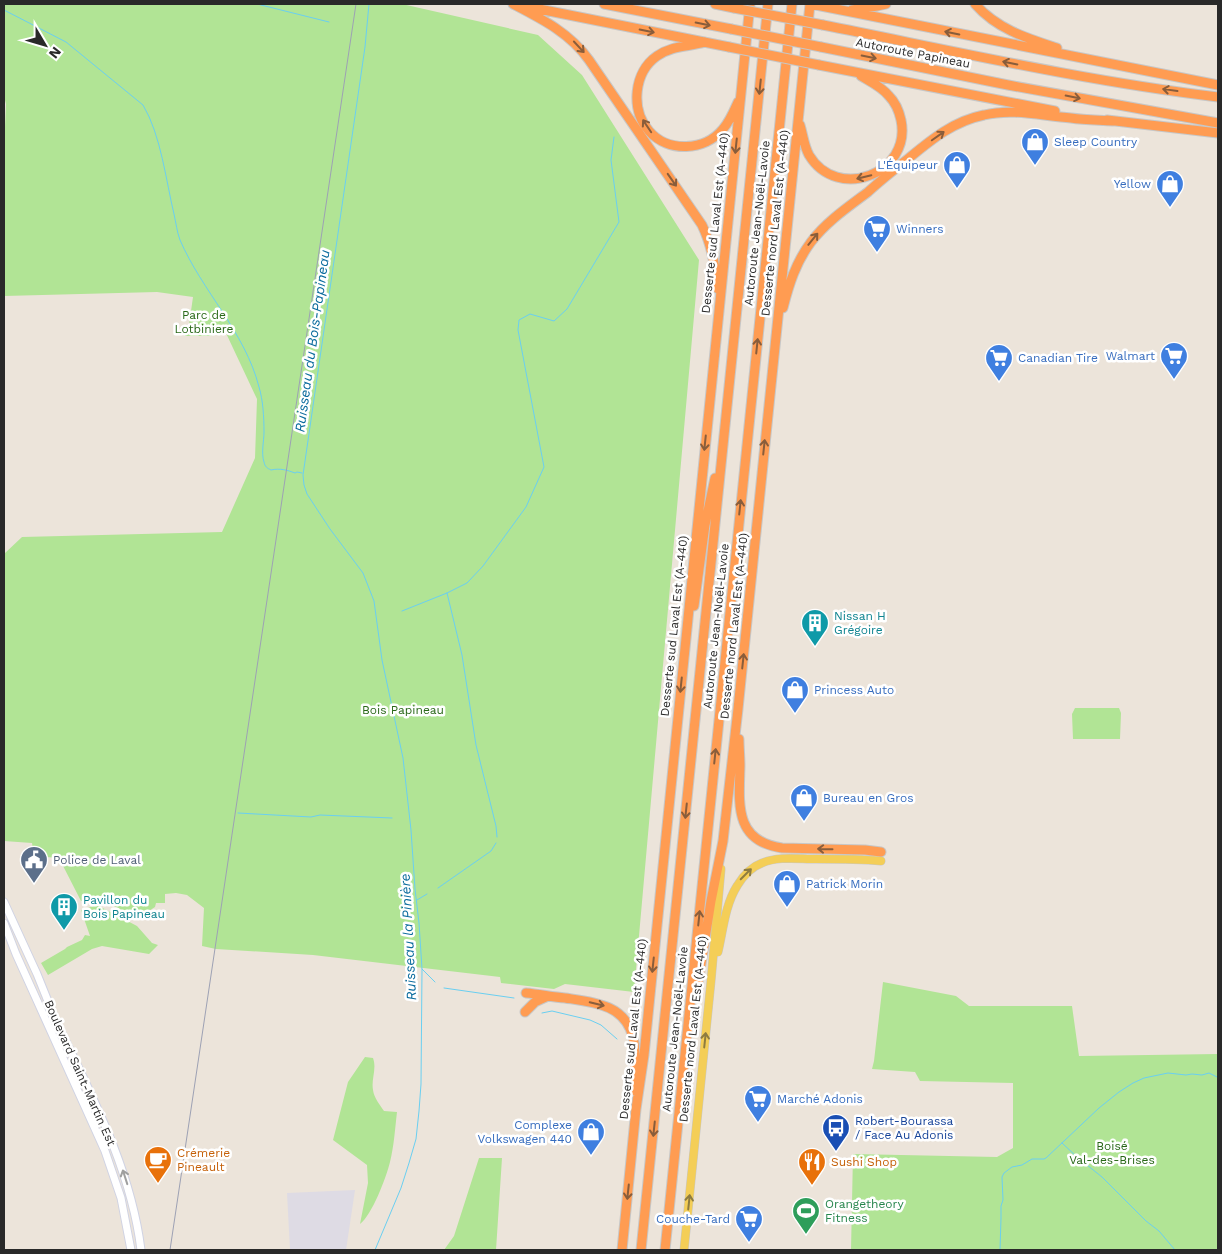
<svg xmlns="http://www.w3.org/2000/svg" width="1222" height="1254" font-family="'Work Sans',sans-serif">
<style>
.industrial{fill:#dedbe4}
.green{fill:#b1e495}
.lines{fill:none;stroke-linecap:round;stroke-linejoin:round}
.stream{stroke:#6acff1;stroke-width:1}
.secondary-casing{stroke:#d0d3e3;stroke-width:9}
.primary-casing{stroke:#c7c7c7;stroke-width:9}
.highway-casing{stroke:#c7c7c7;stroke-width:11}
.secondary{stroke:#fff;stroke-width:7}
.primary{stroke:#f4ce57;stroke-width:8}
.highway{stroke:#ff9c52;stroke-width:9}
.rail{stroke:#9da1b4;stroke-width:1}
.highway-bridge-casing{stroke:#c7c7c7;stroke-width:11;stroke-linecap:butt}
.highway-bridge{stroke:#ff9c52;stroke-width:9}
.oneway{stroke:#895d3b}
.oneway2{stroke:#8e7c40}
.oneway3{stroke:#9f9f9f}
.labels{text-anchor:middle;stroke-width:5;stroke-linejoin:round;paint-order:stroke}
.street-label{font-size:12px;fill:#292929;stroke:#fff}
.shop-label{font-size:12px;fill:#366cbe;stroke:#fff;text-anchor:start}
.park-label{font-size:12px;fill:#296818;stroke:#fff}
.culture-label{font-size:12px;fill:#0d838f;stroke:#fff;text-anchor:start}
.service-label{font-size:12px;fill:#4e5e75;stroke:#fff;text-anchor:start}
.transit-label{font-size:12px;fill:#164399;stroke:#fff;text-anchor:start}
.food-label{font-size:12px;fill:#c56008;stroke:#fff;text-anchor:start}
.leisure-label{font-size:12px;fill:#27864d;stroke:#fff;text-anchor:start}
.water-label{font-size:14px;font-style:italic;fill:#0a6b9d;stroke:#fff}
</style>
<rect width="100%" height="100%" fill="#ece4da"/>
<!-- industrial -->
<path class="industrial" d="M355,1190L346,1250H290L287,1193Z"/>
<!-- green -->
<path class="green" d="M4,4H402L538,35L582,75L699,260L634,992L565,984L554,989L501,983L500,977L313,955L216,949L202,946L204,908L187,895L176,893L165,894V903H156L155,907L138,918L96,897L81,901L59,858L34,856L32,843L4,841V554L22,537L222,532L255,458L257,399L225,331L209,336H185L184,333L189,325L193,297L157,292L4,296V127H5L6,104L4,96Z
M1075,708H1119L1121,713L1120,739H1073L1072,714Z
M97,905L137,926L152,943L158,945L149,954L102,946L92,949L48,975L41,963L65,949L67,947L82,940L85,935L90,936L81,910Z
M883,982L956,996L969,1006H1072L1079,1056L1218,1054V1250H851L853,1154L997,1157L1013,1148V1083L920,1081L915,1072L872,1069L874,1061Z
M365,1057L373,1058C377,1069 371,1079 373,1090C374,1098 380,1105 384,1111L397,1112C395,1129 394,1146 390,1162C386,1178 372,1215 360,1224L368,1183L367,1165L333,1140L348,1082Z
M479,1158H502L496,1250H444L454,1236Z"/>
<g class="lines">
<!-- stream -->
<path class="stream" d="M257,4L329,22
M369,4L365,47L303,475L304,485L307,494L330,529L363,573L374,601L382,660L403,758L411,830L415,889L419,923L422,969L421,1084L419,1111L416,1139L409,1163L401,1188L375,1250
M4,10L66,42L143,105C161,135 166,181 174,214C176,223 177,232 180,240C202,291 245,332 259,387C263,400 264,417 264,432C264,441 261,453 264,462C265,467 267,468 271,470C280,468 287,470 295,473L297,472L302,473
M447,593L462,655L476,745L496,826L497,837
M402,611L447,593L467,583L483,566L526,507L544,467L518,330L519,320L530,314L554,321L567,309L619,222L611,160L614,137
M238,813L311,817L320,815L392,818
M438,888L491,851L496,843
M417,900L427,894
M422,969L435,982
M444,988L514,998
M542,1013L552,1011L590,1020L601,1025L617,1039
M1062,1143L1077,1157L1102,1177L1146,1221L1159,1231L1175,1250
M1000,1250L1001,1218V1206L1003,1200L1002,1177L1004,1173L1012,1167L1022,1165L1032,1159H1044L1046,1158L1099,1108L1119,1092L1133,1083L1144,1078L1168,1073L1186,1075L1192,1074L1202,1075L1209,1073L1217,1077L1218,1076"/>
<defs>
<path id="secondary" d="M4,902C15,926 26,950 37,974C44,991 50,1007 57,1023C92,1096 131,1169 141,1250
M4,923L16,954L105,1151L121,1198L131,1250"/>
<path id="primary" d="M718,952C723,931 725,905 737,886C743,876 751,867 762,863C778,856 798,859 816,859C837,859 859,859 881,861
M684,1250L711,981L721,869"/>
<path id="highway" d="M513,4C542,19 570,33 589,60L702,225C712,246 715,266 718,289
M604,4L731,29
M715,4L734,8
M811,4L1218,85
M975,4C997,29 1026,38 1057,48
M524,6L729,47
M852,10L877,6L886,4
M823,25C954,51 1085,81 1218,97
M705,42C688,47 673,45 657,56C634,72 630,109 649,131C668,153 705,151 723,129C730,121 734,111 738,102
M821,47L1008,85L1218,123
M819,65L1055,111
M1107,120L1218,133
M800,125C803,135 804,146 809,155C837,202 912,174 901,120C899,111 895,102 889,96C882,87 871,82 861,76
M783,308C789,284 796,262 811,242C826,222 848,207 868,192C881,180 895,169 909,158C932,139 954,121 984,115C1013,108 1042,116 1071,118C1085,120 1099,120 1113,121
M694,606L705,525L715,478
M739,739C739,748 740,757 740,766C739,804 734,841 782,848L865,850L881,852
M697,989L711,901L723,841L738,709L810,4
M526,993C539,994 552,997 565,998C592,1002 625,1004 633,1037C637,1053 634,1074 635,1091
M525,1012L535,1002L546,997
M622,1250L636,1109L644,1055L750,4
M641,1250L768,4
M665,1250L792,4"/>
</defs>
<!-- secondary casing -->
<use href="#secondary" class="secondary-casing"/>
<!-- primary casing -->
<use href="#primary" class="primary-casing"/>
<!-- highway casing -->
<use href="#highway" class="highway-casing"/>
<!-- secondary -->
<use href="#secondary" class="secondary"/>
<!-- primary -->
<use href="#primary" class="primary"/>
<!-- highway -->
<use href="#highway" class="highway"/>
<!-- rail -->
<path class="rail" d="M170,1250L356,4"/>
<defs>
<path id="highway-bridge" d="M734,8L823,25
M731,29L821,47
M729,47L819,65"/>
</defs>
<!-- highway-bridge casing -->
<use href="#highway-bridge" class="highway-bridge-casing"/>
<!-- highway-bridge -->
<use href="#highway-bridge" class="highway-bridge"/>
</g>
<!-- one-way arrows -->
<defs><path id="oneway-shaft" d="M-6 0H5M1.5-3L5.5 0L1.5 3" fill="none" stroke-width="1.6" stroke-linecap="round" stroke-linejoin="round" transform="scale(1.25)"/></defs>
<g class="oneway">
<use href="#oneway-shaft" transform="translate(703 24) rotate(11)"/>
<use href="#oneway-shaft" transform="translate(647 31) rotate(11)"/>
<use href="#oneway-shaft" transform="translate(952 33) rotate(-168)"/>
<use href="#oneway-shaft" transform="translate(579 47) rotate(47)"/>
<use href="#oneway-shaft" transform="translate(869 57) rotate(11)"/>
<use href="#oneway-shaft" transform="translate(1010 63) rotate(-169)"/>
<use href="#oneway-shaft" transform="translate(760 87) rotate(96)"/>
<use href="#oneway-shaft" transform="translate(1170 90) rotate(-172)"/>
<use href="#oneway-shaft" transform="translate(1073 97) rotate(11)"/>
<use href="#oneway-shaft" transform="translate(647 126) rotate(-124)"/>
<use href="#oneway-shaft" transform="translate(938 136) rotate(-35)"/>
<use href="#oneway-shaft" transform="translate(736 146) rotate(96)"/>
<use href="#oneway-shaft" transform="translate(864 177) rotate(167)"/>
<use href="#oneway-shaft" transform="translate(672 180) rotate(55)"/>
<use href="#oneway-shaft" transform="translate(813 239) rotate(-51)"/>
<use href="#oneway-shaft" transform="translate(757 346) rotate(-84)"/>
<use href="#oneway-shaft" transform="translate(705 443) rotate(96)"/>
<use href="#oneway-shaft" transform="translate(764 447) rotate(-84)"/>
<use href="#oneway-shaft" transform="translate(740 507) rotate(-84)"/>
<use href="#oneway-shaft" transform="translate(743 661) rotate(-84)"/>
<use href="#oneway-shaft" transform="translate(681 685) rotate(96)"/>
<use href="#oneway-shaft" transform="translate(715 756) rotate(-84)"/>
<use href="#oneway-shaft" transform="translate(686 811) rotate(96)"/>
<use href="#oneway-shaft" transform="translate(825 849) rotate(-179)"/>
<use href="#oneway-shaft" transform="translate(699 918) rotate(-84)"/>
<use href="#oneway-shaft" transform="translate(653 965) rotate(96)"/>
<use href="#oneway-shaft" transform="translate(597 1004) rotate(14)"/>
<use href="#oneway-shaft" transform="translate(654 1129) rotate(96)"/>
<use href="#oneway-shaft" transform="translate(628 1192) rotate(96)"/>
</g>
<g class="oneway2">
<use href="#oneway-shaft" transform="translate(746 874) rotate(-45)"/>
<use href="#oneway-shaft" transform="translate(705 1040) rotate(-84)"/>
<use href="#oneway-shaft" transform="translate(689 1202) rotate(-84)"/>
</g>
<use class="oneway3" href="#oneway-shaft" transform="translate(125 1177) rotate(-108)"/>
<!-- icons -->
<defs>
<symbol id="shop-pin" viewBox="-11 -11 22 30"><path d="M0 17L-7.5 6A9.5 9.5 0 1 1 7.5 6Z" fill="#3f7fe0" stroke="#fff"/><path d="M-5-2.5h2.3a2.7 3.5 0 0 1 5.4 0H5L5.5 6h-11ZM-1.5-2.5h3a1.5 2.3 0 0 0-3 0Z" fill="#fff"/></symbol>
<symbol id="supermarket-pin" viewBox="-11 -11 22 30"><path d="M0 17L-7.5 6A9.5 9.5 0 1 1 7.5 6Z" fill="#3f7fe0" stroke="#fff"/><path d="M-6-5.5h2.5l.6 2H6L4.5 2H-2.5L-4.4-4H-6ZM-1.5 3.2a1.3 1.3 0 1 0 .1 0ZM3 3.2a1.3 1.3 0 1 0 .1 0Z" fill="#fff"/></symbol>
<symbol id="building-pin" viewBox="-11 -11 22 30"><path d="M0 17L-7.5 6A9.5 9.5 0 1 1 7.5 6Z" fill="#0f9aa8" stroke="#fff"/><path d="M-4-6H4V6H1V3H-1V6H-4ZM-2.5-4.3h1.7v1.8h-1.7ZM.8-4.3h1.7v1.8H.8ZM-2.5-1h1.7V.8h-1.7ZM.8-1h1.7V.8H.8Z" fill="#fff"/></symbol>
<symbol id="civic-pin" viewBox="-11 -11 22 30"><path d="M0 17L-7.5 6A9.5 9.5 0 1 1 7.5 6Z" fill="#5c6f8a" stroke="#fff"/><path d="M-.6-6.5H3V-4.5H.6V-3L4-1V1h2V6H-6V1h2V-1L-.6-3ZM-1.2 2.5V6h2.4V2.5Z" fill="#fff"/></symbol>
<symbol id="bus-pin" viewBox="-11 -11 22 30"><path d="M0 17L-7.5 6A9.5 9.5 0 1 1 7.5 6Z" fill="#1a4fb4" stroke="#fff"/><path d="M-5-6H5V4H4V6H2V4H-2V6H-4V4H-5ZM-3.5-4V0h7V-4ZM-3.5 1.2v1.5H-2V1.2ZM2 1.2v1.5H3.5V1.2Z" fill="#fff"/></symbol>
<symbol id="cafe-pin" viewBox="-11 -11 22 30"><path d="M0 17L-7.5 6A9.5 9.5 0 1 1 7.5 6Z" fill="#e8710a" stroke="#fff"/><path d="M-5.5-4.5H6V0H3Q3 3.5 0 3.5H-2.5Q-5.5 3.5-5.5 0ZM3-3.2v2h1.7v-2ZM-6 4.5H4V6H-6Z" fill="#fff"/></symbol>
<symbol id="restaurant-pin" viewBox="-11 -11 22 30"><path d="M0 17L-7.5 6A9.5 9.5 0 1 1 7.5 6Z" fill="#e8710a" stroke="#fff"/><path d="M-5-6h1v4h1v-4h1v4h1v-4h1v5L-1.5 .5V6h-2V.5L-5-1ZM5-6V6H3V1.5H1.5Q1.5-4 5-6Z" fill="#fff"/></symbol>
<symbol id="stadium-pin" viewBox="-11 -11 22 30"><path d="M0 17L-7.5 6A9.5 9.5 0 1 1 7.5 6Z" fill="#2e9e5b" stroke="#fff"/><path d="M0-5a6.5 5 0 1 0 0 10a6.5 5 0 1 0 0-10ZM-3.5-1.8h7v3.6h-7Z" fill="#fff"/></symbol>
</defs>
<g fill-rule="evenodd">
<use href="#shop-pin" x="1019" y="126" width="32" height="43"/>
<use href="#shop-pin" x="941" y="149" width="32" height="43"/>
<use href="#shop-pin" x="1154" y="168" width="32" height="43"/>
<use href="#supermarket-pin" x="861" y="213" width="32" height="43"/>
<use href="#supermarket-pin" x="1158" y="340" width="32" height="43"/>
<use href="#supermarket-pin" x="983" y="342" width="32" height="43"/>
<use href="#building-pin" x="799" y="607" width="32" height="43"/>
<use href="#shop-pin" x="779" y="674" width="32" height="43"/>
<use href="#shop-pin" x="788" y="782" width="32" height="43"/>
<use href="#civic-pin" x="18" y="844" width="32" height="43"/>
<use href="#shop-pin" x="771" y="868" width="32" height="43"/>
<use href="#building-pin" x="48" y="891" width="32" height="43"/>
<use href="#supermarket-pin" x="742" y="1083" width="32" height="43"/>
<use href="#bus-pin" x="820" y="1112" width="32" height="43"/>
<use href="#shop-pin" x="575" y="1116" width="32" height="43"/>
<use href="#cafe-pin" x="142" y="1144" width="32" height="43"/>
<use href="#restaurant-pin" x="796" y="1146" width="32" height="43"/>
<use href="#stadium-pin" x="790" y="1195" width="32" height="43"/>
<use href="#supermarket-pin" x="733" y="1203" width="32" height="43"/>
</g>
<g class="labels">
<!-- street labels -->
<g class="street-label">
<text transform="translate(913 53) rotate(11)" y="4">Autoroute Papineau</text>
<text transform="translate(715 223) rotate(-84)" y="4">Desserte sud Laval Est (A-440)</text>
<text transform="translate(757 223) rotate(-84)" y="4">Autoroute Jean-Noël-Lavoie</text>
<text transform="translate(775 223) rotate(-84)" y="4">Desserte nord Laval Est (A-440)</text>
<text transform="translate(674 626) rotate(-84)" y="4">Desserte sud Laval Est (A-440)</text>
<text transform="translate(716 626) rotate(-84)" y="4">Autoroute Jean-Noël-Lavoie</text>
<text transform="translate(734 626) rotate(-84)" y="4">Desserte nord Laval Est (A-440)</text>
<text transform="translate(633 1029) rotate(-84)" y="4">Desserte sud Laval Est (A-440)</text>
<text transform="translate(675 1029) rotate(-84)" y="4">Autoroute Jean-Noël-Lavoie</text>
<text transform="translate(693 1029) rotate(-84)" y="4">Desserte nord Laval Est (A-440)</text>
<text transform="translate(80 1073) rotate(66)" y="4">Boulevard Saint-Martin Est</text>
</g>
<!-- shop labels -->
<g class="shop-label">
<text x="1054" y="146">Sleep Country</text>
<text x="938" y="169" text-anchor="end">L'Équipeur</text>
<text x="1151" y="188" text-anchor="end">Yellow</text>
<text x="896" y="233">Winners</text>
<text x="1155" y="360" text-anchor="end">Walmart</text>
<text x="1018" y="362">Canadian Tire</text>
<text x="814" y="694">Princess Auto</text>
<text x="823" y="802">Bureau en Gros</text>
<text x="806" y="888">Patrick Morin</text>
<text x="777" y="1103">Marché Adonis</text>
<text x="572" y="1129" text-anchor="end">Complexe<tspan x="572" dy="14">Volkswagen 440</tspan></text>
<text x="730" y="1223" text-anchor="end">Couche-Tard</text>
</g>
<!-- park labels -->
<g class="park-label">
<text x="204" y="319">Parc de<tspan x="204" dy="14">Lotbiniere</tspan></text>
<text x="403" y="714">Bois Papineau</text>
<text x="1112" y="1150">Boisé<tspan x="1112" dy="14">Val-des-Brises</tspan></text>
</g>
<!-- culture labels -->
<g class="culture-label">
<text x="834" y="620">Nissan H<tspan x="834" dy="14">Grégoire</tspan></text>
<text x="83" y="904">Pavillon du<tspan x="83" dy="14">Bois Papineau</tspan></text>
</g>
<!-- service labels -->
<g class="service-label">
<text x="53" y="864">Police de Laval</text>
</g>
<!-- transit labels -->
<g class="transit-label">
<text x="855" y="1125">Robert-Bourassa<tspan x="855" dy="14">/ Face Au Adonis</tspan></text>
</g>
<!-- food labels -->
<g class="food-label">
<text x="177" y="1157">Crémerie<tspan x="177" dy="14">Pineault</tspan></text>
<text x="831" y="1166">Sushi Shop</text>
</g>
<!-- leisure labels -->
<g class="leisure-label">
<text x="825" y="1208">Orangetheory<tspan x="825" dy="14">Fitness</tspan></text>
</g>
<!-- water labels -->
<g class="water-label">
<text transform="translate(312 341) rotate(-82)" y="5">Ruisseau du Bois-Papineau</text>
<text transform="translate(408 937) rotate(-93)" y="5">Ruisseau la Pinière</text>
</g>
</g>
<!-- border -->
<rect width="1222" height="1254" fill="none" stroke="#292929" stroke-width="10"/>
<!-- north arrow -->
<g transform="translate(45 45) rotate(128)" stroke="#ffffff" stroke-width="4" paint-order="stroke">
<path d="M0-4L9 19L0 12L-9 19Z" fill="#292929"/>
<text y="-8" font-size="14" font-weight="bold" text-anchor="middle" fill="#292929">N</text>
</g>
</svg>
